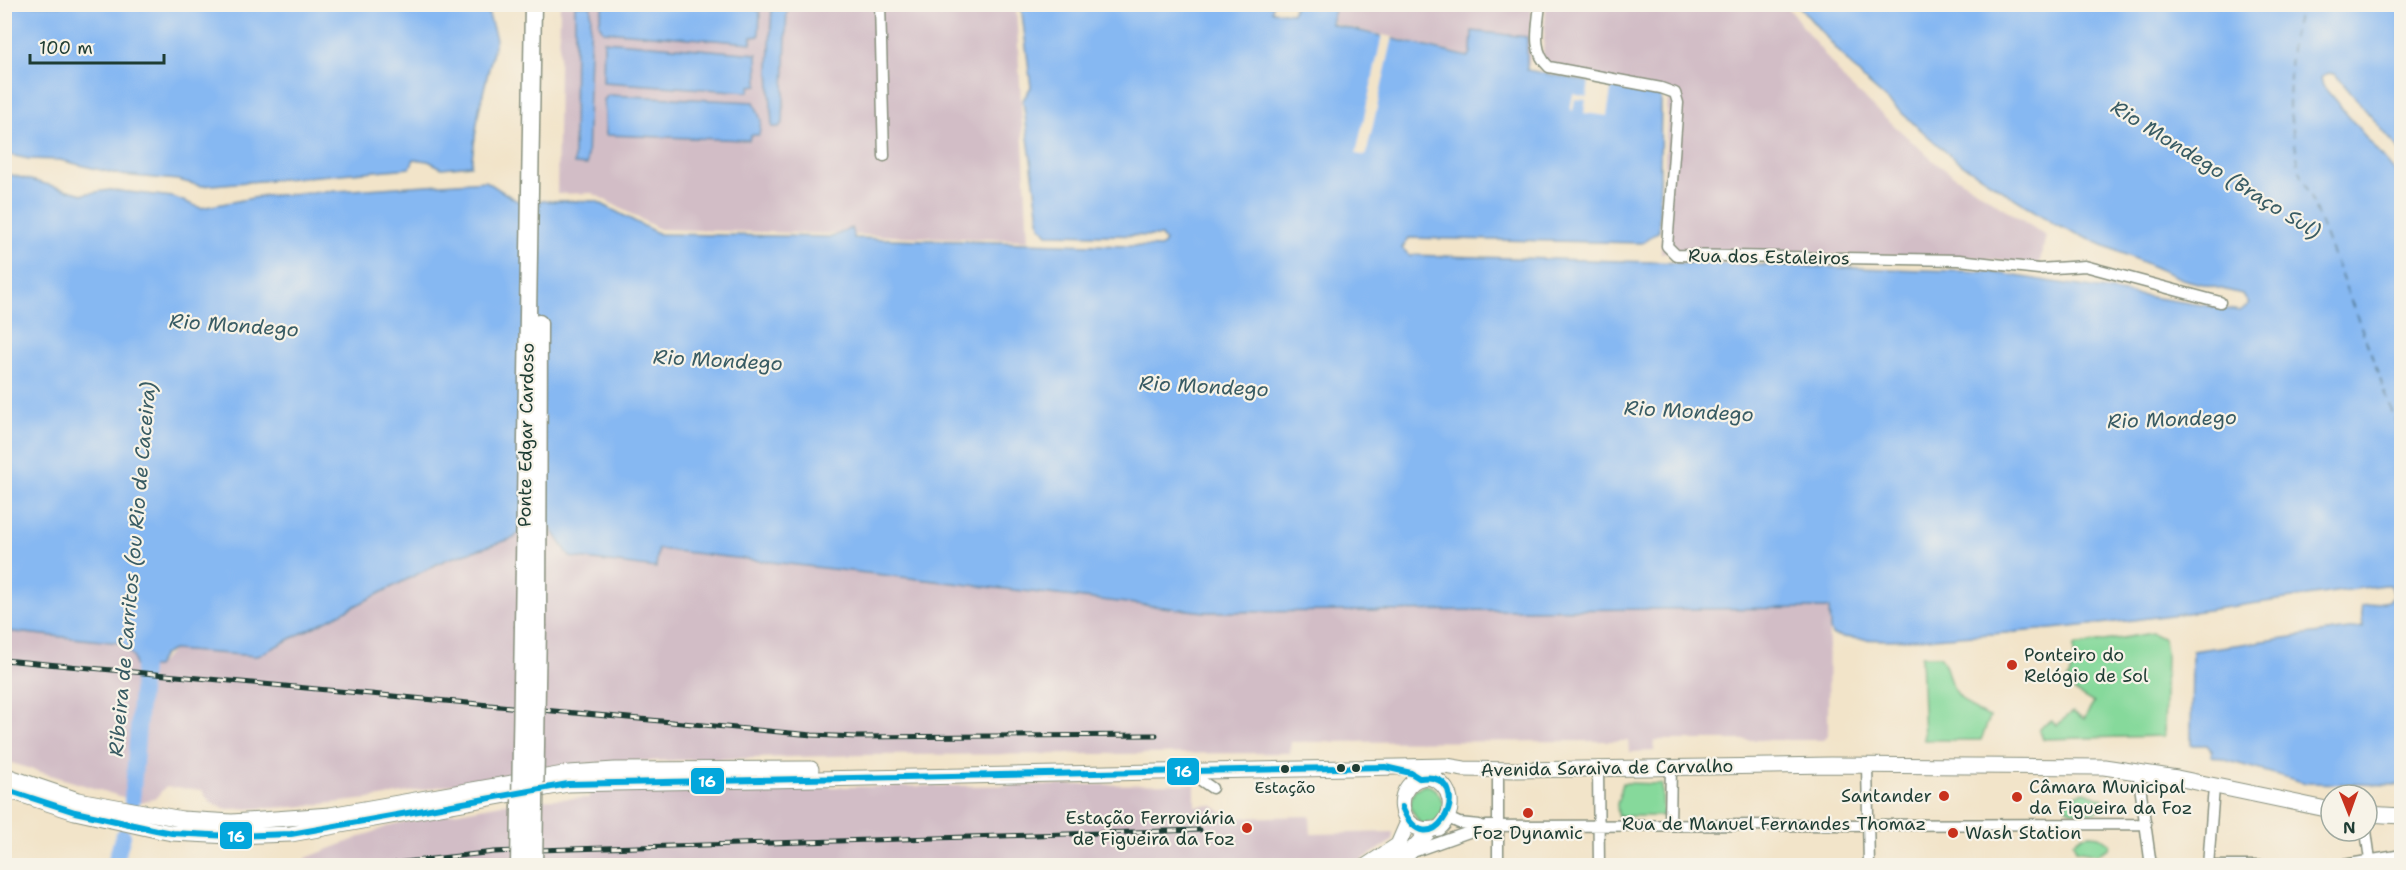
<svg xmlns="http://www.w3.org/2000/svg" width="2406" height="870" font-family="'Shantell Sans',sans-serif">
<style>
.industrial{fill:#d2bdc6}
.green{fill:#86d99b;stroke:#528b68;stroke-width:1.5}
.water{fill:#86b8f2;stroke:#527a93;stroke-width:1.5}
.pier{fill:#f2e4c9}
.lines{fill:none;stroke-linecap:round;stroke-linejoin:round}
.river{stroke:#86b8f2;stroke-width:16}
.ferry{stroke:#395c64;stroke-width:1.5;stroke-dasharray:8 6;stroke-linecap:butt}
.minor-casing{stroke:#88907e;stroke-width:13}
.secondary-casing{stroke:#88907e;stroke-width:17}
.primary-casing{stroke:#88907e;stroke-width:19}
.minor{stroke:#fff;stroke-width:10}
.secondary{stroke:#fff;stroke-width:15}
.primary{stroke:#fff;stroke-width:16}
.rail-casing{stroke:#1f3d34;stroke-width:5}
.rail{stroke:#f7f3e8;stroke-width:3;stroke-dasharray:9;stroke-linecap:butt}
.primary-bridge-casing{stroke:#88907e;stroke-width:19;stroke-linecap:butt}
.primary-bridge{stroke:#fff;stroke-width:16}
.bus-1-casing{stroke:#f7f3e8;stroke-width:10}
.bus-1{stroke:#03a7dc;stroke-width:6}
.poi-dot{fill:#c8321e;stroke:#f7f3e8;stroke-width:2}
.bus-dot{fill:#1f3d34;stroke:#f7f3e8;stroke-width:2}
.labels{text-anchor:middle;stroke-width:4.5;stroke-linejoin:round;paint-order:stroke}
.bus-label{font-size:16px;fill:#1f3d34;stroke:#f7f3e8}
.street-label{font-size:18px;fill:#1f3d34;stroke:#f7f3e8}
.poi-label{font-size:18px;fill:#1f3d34;stroke:#f7f3e8;text-anchor:start}
.water-label{font-size:20px;font-style:italic;fill:#395c64;stroke:#f7f3e8}
.line-badge{stroke:#f7f3e8;stroke-width:2}
.badge-label{font-size:16px;text-anchor:middle;font-weight:bold;fill:#fff}
</style>
<rect width="100%" height="100%" fill="#f7f3e8"/>
<filter id="ink" filterUnits="userSpaceOnUse"><feTurbulence type="fractalNoise" baseFrequency=".0167" numOctaves="2"/><feDisplacementMap in="SourceGraphic" scale="12" xChannelSelector="R" yChannelSelector="G"/><feConvolveMatrix kernelMatrix="1 2 1 2 8 2 1 2 1" color-interpolation-filters="sRGB"/></filter>
<filter id="wash" filterUnits="userSpaceOnUse"><feTurbulence type="fractalNoise" baseFrequency=".008" numOctaves="4" result="noise"/><feDisplacementMap in="SourceGraphic" scale="24" xChannelSelector="R" yChannelSelector="G"/><feGaussianBlur stdDeviation="1.35" result="paint"/><feColorMatrix in="noise" values="0 0 0 0 0 0 0 0 0 0 0 0 0 0 0 0 0 1.4 0 .05"/><feComposite in="paint" operator="in"/></filter>
<g filter="url(#wash)">
<rect width="100%" height="100%" fill="#f2e4c9"/>
<!-- industrial -->
<path class="industrial" d="M560,5H1016L1028,240L659,229L592,193L557,194Z
M1335,5H1532L1529,66L1468,56L1333,23Z
M1546,5H1786L1847,83L1937,164L2046,236L2039,265L1959,256L1661,253L1668,95L1542,69Z
M545,519L656,568L658,549L1205,612L1829,608L1828,735L1823,740H1655L1654,751L1629,752L1628,741L1291,742L1290,753L867,755L610,762L557,766L369,799L294,807L227,809L211,803L202,790L165,787L156,798L142,803L5,761V631L121,643L133,656L156,667L173,650L257,656L445,560L513,539L528,522Z
M1195,784V806L1212,805L1230,818L1310,816L1311,834L1393,832L1392,841L1352,866H306V858L394,824L523,800L589,798V789Z"/>
<!-- green -->
<path class="green" d="M2152,633L2164,639L2166,652L2164,736L2043,739L2039,728L2051,721L2056,725L2073,712L2084,719L2094,703L2065,686L2074,664V646Z
M1921,656H1940C1947,665 1947,673 1951,683C1959,699 1973,711 1990,717L1981,740H1924Z
M1623,783L1662,784L1663,816H1618L1617,804Z
M1425,785C1440,786 1452,813 1435,821C1432,823 1425,823 1421,824C1410,811 1408,805 1415,789Z
M2085,792L2103,799L2102,807C2094,816 2082,815 2071,811L2066,806C2067,796 2076,794 2085,792Z
M2091,835L2099,836L2110,844L2109,848L2098,854L2076,850L2073,842L2083,836Z"/>
<!-- water -->
<path class="water" d="M727,4L754,8L760,12L759,36L752,37L751,43L603,31L599,24L603,5Z
M1273,4L1272,11L1292,13L1295,5H1335L1331,24L1468,57L1471,53L1472,31L1527,37V70L1661,96L1659,231L1642,243L1409,238L1402,248L1409,255L1990,272L2240,311L2249,304L2242,294L2182,279L2056,225L1954,159L1863,79L1798,5H2401V152L2335,74L2327,73L2321,78L2323,86L2401,179V785L2306,783L2211,756L2212,751L2207,745H2191L2192,651L2363,627L2361,606L2389,601L2393,596L2390,585H2384C2247,604 2110,627 1973,635C1930,638 1873,644 1832,635L1830,630L1829,608L1205,612L658,549L656,568L570,557L545,519L528,522L514,538L445,560L257,656L173,650L163,655L156,667L135,666L133,656L121,643L5,631L4,173L83,194L110,190L173,197L201,208L263,196L486,181L517,201H596L659,234L832,237L851,228L854,238L1161,247L1165,242L1161,236L1047,234L1040,226L1023,100L1031,87L1021,5Z
M4,5H486L496,39L479,110L471,165L442,168L428,161L414,159L410,168L201,186L178,180L121,175L60,160L29,159L5,154Z
M575,5H591L587,165L574,164Z
M772,5H787L783,122L779,127H772L769,68Z
M604,41L757,54L758,85L750,86L749,92L603,82Z
M608,95L754,102L761,120L759,135H751L749,140L606,135L604,100Z"/>
<!-- pier -->
<path class="pier" d="M1382,35L1393,37L1366,156L1356,154Z
M1589,81L1612,85L1607,116L1584,113L1586,100L1575,99L1573,111L1570,110L1573,94L1587,97Z"/>
<g class="lines">
<!-- river -->
<path class="river" d="M132,801L145,644
M114,866L123,836"/>
<!-- ferry -->
<path class="ferry" d="M2301,4L2291,44L2289,107L2299,168L2360,324L2402,439"/>
</g>
</g>
<g filter="url(#ink)">
<g class="lines">
<defs>
<path id="minor" d="M880,4L884,156
M1540,4C1538,27 1531,51 1549,67L1661,88L1675,93L1678,103L1667,246L1676,255L1959,260L2039,269L2085,266L2220,302
M1867,765L1869,866
M1598,770L1599,866
M2138,771L2151,866
M1186,777H1196L1212,788
M1448,818L1459,823L1479,825
M1670,824L1671,766
M2366,831L2370,860
M1410,853L1486,826L2146,824
M1498,866V770
M2195,866H2323
M2208,866L2214,787
M2338,866L2402,855"/>
<path id="secondary" d="M4,775L78,800L182,819L232,822L330,815L569,773L615,770L811,769
M1429,777C1453,784 1457,812 1439,828C1393,840 1391,777 1429,777Z
M4,789L75,812L156,830L172,833L230,836L291,834L568,784L1446,766L1464,769L1517,770L1830,765L2104,767L2177,778L2331,810
M2367,814L2402,816
M1366,866L1398,845L1408,822
M1388,866L1408,854L1430,830"/>
<path id="primary" d="M538,625L539,323
M523,626L533,4"/>
</defs>
<!-- minor casing -->
<use href="#minor" class="minor-casing"/>
<!-- secondary casing -->
<use href="#secondary" class="secondary-casing"/>
<!-- primary casing -->
<use href="#primary" class="primary-casing"/>
<!-- minor -->
<use href="#minor" class="minor"/>
<!-- secondary -->
<use href="#secondary" class="secondary"/>
<!-- primary -->
<use href="#primary" class="primary"/>
<defs>
<path id="rail" d="M4,660L812,735L856,737L1156,735
M396,863L494,852L538,850L1200,830"/>
</defs>
<!-- rail casing -->
<use href="#rail" class="rail-casing"/>
<!-- rail -->
<use href="#rail" class="rail"/>
<defs>
<path id="primary-bridge" d="M519,864L523,626
M534,866L538,625"/>
</defs>
<!-- primary-bridge casing -->
<use href="#primary-bridge" class="primary-bridge-casing"/>
<!-- primary-bridge -->
<use href="#primary-bridge" class="primary-bridge"/>
<defs>
<path id="bus-1" d="M4,789L75,812L156,830L172,833L230,836L291,834L568,784L1385,767L1411,773L1419,778
M1402,807C1428,870 1475,788 1433,778C1429,777 1423,778 1419,778"/>
</defs>
<!-- bus-1 casing -->
<use href="#bus-1" class="bus-1-casing"/>
<!-- bus-1 -->
<use href="#bus-1" class="bus-1"/>
</g>
</g>
<!-- markers -->
<g class="poi-dot">
<circle cx="2012" cy="665" r="6"/>
<circle cx="1944" cy="796" r="6"/>
<circle cx="2017" cy="797" r="6"/>
<circle cx="1528" cy="813" r="6"/>
<circle cx="1247" cy="828" r="6"/>
<circle cx="1953" cy="833" r="6"/>
</g>
<g class="bus-dot">
<circle cx="1341" cy="768" r="5"/>
<circle cx="1356" cy="768" r="5"/>
<circle cx="1285" cy="769" r="5"/>
</g>
<g class="labels">
<!-- bus labels -->
<g class="bus-label">
<text x="1285" y="793">Estação</text>
</g>
<!-- street labels -->
<g class="street-label">
<text transform="translate(1769 257) rotate(1)" y="6">Rua dos Estaleiros</text>
<text transform="translate(526 435) rotate(-89)" y="6">Ponte Edgar Cardoso</text>
<text transform="translate(1607 768) rotate(-1)" y="6">Avenida Saraiva de Carvalho</text>
<text x="1774" y="830">Rua de Manuel Fernandes Thomaz</text>
</g>
<!-- poi labels -->
<g class="poi-label">
<text x="2024" y="661">Ponteiro do<tspan x="2024" dy="21">Relógio de Sol</tspan></text>
<text x="2029" y="793">Câmara Municipal<tspan x="2029" dy="21">da Figueira da Foz</tspan></text>
<text x="1932" y="802" text-anchor="end">Santander</text>
<text x="1235" y="824" text-anchor="end">Estação Ferroviária<tspan x="1235" dy="21">de Figueira da Foz</tspan></text>
<text x="1528" y="839" text-anchor="middle">Foz Dynamic</text>
<text x="1965" y="839">Wash Station</text>
</g>
<!-- water labels -->
<g class="water-label">
<text transform="translate(2216 169) rotate(32)" y="7">Rio Mondego (Braço Sul)</text>
<text transform="translate(234 325) rotate(4)" y="7">Rio Mondego</text>
<text transform="translate(718 360) rotate(3)" y="7">Rio Mondego</text>
<text transform="translate(1204 386) rotate(3)" y="7">Rio Mondego</text>
<text transform="translate(1689 411) rotate(3)" y="7">Rio Mondego</text>
<text transform="translate(2172 419) rotate(-2)" y="7">Rio Mondego</text>
<text transform="translate(132 569) rotate(-85)" y="7">Ribeira de Carritos (ou Rio de Caceira)</text>
</g>
</g>
<g class="line-badge">
<rect x="1166" y="757" width="34" height="29" rx="6" fill="#03a7dc"/>
<rect x="690" y="767" width="35" height="28" rx="6" fill="#03a7dc"/>
<rect x="219" y="821" width="34" height="29" rx="6" fill="#03a7dc"/>
</g>
<g class="badge-label">
<text x="1183" y="777">16</text>
<text x="707" y="787">16</text>
<text x="236" y="842">16</text>
</g>
<!-- margin -->
<rect width="2406" height="870" fill="none" stroke="#f7f3e8" stroke-width="24"/>
<!-- north arrow -->
<g transform="translate(2349 813) rotate(179)"><circle r="28" fill="#f7f3e8" stroke="#a1aaa0" stroke-width="1.5"/>
<path d="M0-4.5L10 22L0 15L-10 22Z" fill="#c8321e"/>
<text y="-9" font-size="16" font-weight="bold" text-anchor="middle" fill="#1f3d34">N</text>
</g>
<!-- scale -->
<path d="M30 54v9h134v-9" fill="none" stroke="#1f3d34" stroke-width="3"/>
<text x="39" y="54" font-size="18" fill="#1f3d34" stroke="#f7f3e8" stroke-width="4.5" paint-order="stroke">100 m</text>
</svg>
